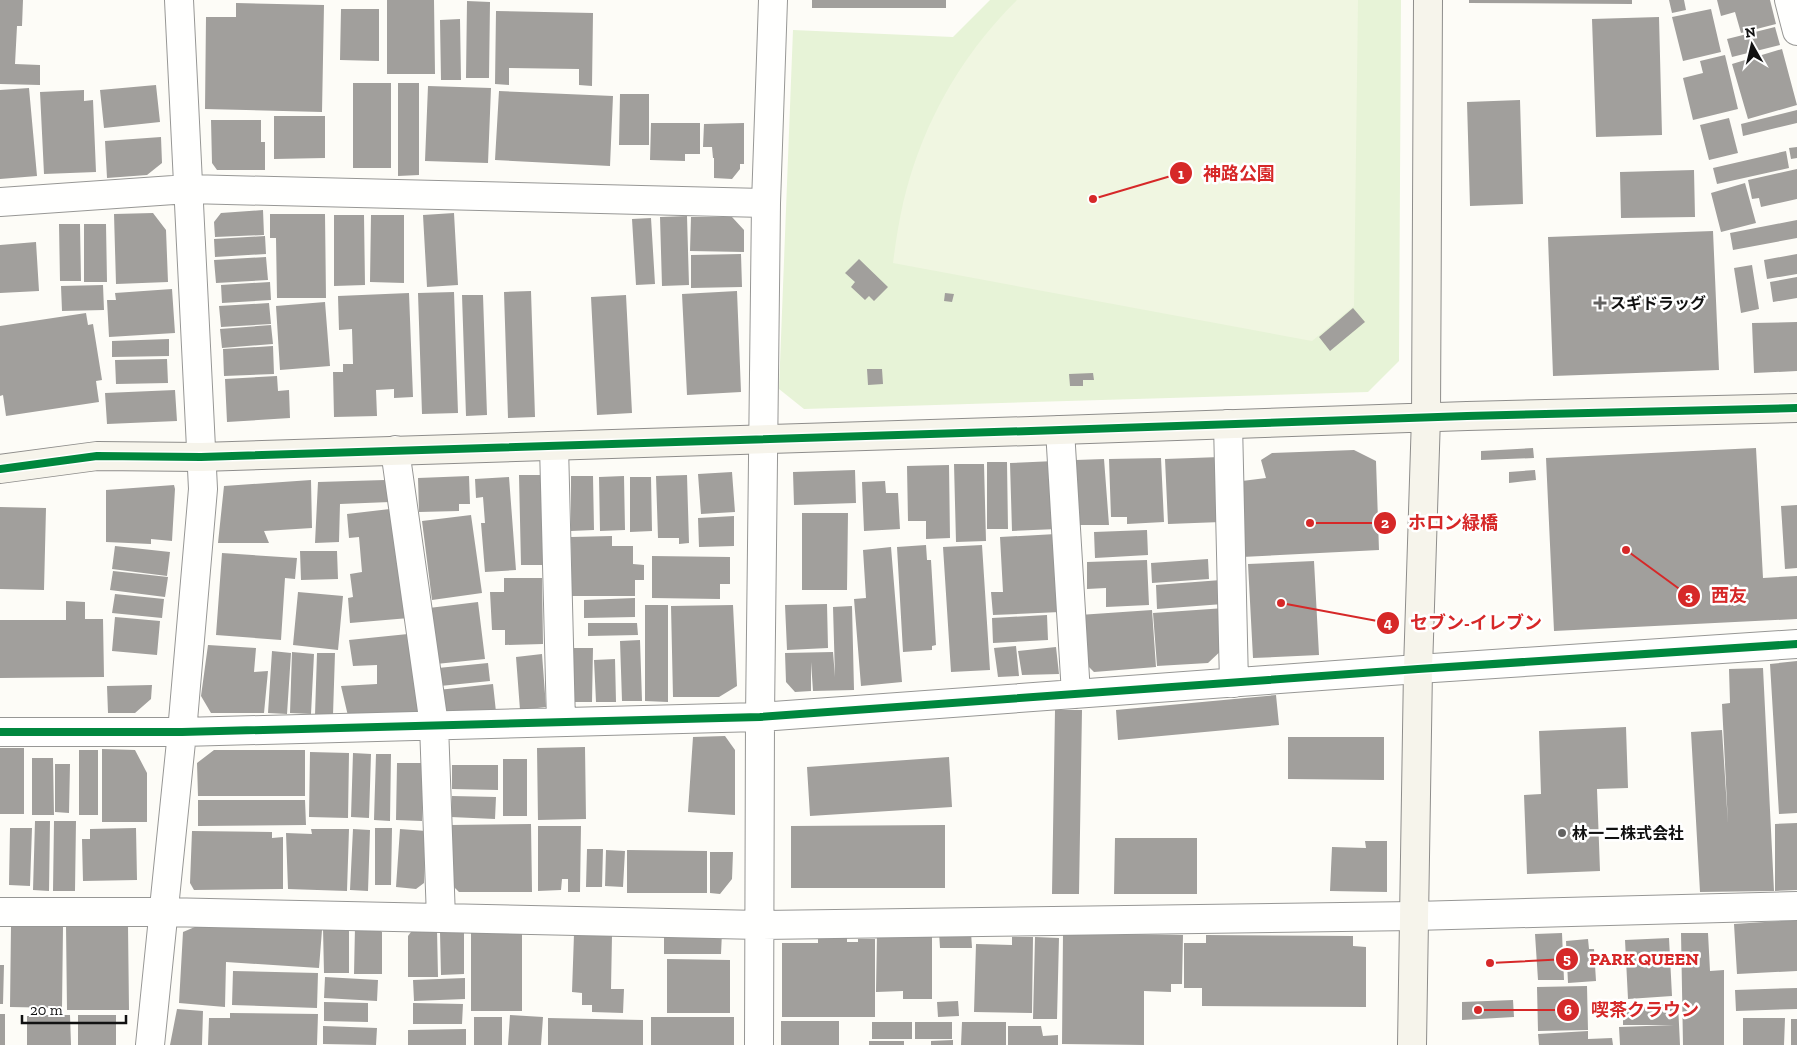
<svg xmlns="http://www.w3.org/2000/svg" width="1797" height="1045" font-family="'Zilla Slab','Noto Sans JP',serif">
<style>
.green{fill:#e7f3d7}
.pitch{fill:#f0f6e1}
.building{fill:#a19f9c}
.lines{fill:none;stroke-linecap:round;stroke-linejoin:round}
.street-casing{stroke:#979795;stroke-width:30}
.secondary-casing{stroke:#8e8d8b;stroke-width:30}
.street{stroke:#fffffe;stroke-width:28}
.secondary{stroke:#f6f4eb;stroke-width:28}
.cycleway-casing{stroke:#fff;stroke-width:11}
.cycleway{stroke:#00873e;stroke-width:8}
.poi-dot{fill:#646362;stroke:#fff;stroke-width:2}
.labels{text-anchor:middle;stroke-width:5;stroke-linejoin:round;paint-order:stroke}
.poi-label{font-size:16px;font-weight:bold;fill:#111;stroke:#fff;text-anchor:start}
.leader{fill:none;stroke:#d62828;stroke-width:2}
.callout-dot{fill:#d62828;stroke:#fff;stroke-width:2}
.mark-label{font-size:15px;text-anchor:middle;font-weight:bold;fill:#fff}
.callout-label{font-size:18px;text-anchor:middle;font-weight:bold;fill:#d62828;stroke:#fff;stroke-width:5;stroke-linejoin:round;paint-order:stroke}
</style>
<rect width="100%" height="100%" fill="#fdfcf7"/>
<!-- green -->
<path class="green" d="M990,0H1401L1399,361L1368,392L804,409L779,389L793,30L953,37Z"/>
<!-- pitch -->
<path class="pitch" d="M1017,0H1358L1354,306L1312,341L893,263C895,248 897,233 900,218C916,135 957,59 1017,0Z"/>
<!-- building -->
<path class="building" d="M0,0H23L22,26H17L15,64L40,65V85L0,84Z
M387,0H434L435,74H387Z
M812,0H946V8H812Z
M1469,0H1632V4L1469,3Z
M1669,0H1684L1686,10L1672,13Z
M1717,0H1770L1776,24L1741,33L1735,12L1721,16Z
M467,1L490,2L489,78H466Z
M236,3L324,5L322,112L205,109L206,17H236Z
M341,9H379V61L340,60Z
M1711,9L1721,52L1683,61L1672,17Z
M496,11L593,13L592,86L579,85V69L509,68V85L495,84Z
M1659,17L1662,135L1596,137L1592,19Z
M460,19L461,80H441L440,20Z
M1775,27L1780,45L1732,57L1727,39Z
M1782,49L1797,105L1748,119L1732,64Z
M1725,55L1738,109L1693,120L1683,78L1703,73L1700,61Z
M353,83H391V168H353Z
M398,83H419V175L398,176Z
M156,85L160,122L104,128L100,90Z
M428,86L491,88L488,163L425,161Z
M29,88L37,176L0,179V90Z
M84,90V101L93,100L96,172L44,174L40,92Z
M499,91L613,96L610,166L495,160Z
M620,94H649V145H619Z
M1520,100L1523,204L1470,206L1467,102Z
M1797,110V123L1743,136L1741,124Z
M274,116H325V158L274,159Z
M1729,118L1738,153L1709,160L1700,125Z
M211,120H261V142H265V170H217L212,163Z
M651,123H700V154H685V161L650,160Z
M744,123V164H740V169L732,179L714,178V158H713L712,147H703L704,124Z
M161,137L162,163L147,175L107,178L105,141Z
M1797,147V158L1791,159L1789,148Z
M1786,151L1789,168L1717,184L1713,168Z
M1797,169V199L1761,207L1759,198L1752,199L1748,180Z
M1694,170L1695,217L1621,218L1620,172Z
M1745,183L1756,223L1721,232L1711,193Z
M263,210L264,235L215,237L214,222L221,213Z
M153,213L166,230L168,282L116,284L114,214Z
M454,213L458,285L427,287L423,215Z
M270,214H325L326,298H277L276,238H270Z
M334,215H364L365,285L334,286Z
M371,215H404V283L370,282Z
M687,216L689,285L662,286L660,217Z
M691,217H732L744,230V252L690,251Z
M651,218L655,284L636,285L632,219Z
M1797,220V238L1733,250L1730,233Z
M59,224H80L81,281H60Z
M84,224H106L107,282H84Z
M1713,231L1719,370L1553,376L1548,237Z
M265,236L266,254L215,257L214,239Z
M36,242L39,291L0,293V245Z
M741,254L742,287L691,288V255Z
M1797,254V274L1767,279L1764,260Z
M266,257L268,280L216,283L214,260Z
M859,259L888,287L874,301L869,296L865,300L851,287L855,282L845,273Z
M1752,265L1759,309L1741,313L1734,268Z
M1797,277V298L1773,302L1770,282Z
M270,282L271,300L222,303L221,285Z
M103,285L104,310L62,311L61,286Z
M172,289L175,333L109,337L107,300H116L115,293Z
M531,291L535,417L508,418L504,292Z
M737,291L741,392L687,395L682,294Z
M454,292L458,413L422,414L418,293Z
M409,293L413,397L394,398V389L376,390L377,416L334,417L333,372H343V364H353L352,329L339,330L338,296Z
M945,293L954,294L952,302L944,301Z
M462,295H483L487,415L466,416Z
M626,295L632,413L597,415L591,297Z
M325,302L330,366L280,370L276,306Z
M269,303L271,324L221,327L219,306Z
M1353,308L1365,322L1330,351L1319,337Z
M86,313L88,325L93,324L102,380L96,381L99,402L6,416L3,395L0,396V326Z
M1797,322V371L1754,373L1752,323Z
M271,325L273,344L222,348L220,329Z
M169,339V356L112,357V341Z
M273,346L274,374L224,376L223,349Z
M167,359L168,383L116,384L115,360Z
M867,369H882L883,384L868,385Z
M1093,373L1094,380H1083V386H1070L1069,374Z
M277,376L278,391L289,390L290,418L227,422L225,379Z
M175,390L177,421L107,424L105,393Z
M1533,448L1534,458L1481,460V451Z
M1756,448L1763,578L1797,576V619L1554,631L1546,458Z
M1354,450L1376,461L1379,550L1242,557V481L1266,478L1261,460L1272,453Z
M1220,457L1221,522L1168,524L1165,459Z
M1161,458L1164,522L1127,524V517H1111L1109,459Z
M1104,459L1109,525H1080L1076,460Z
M1055,461L1057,529L1012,531L1010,463Z
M987,462H1007L1008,529H987Z
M954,464H984L986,541L956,542Z
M949,465L950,538L926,539V521H908L907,466Z
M855,470L856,503L794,505L793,472Z
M1535,470L1536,480L1509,483V472Z
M732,472L735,512L701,514L698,474Z
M519,475H541L543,565H521Z
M687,475L689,543L679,544V538H658L656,476Z
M469,476L470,504H459V511L419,512L418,478Z
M571,476H593L594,530L571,531Z
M624,476L625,530L600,531L599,477Z
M509,477L516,570L485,572L481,523H485L483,497L476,498L475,479Z
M630,477H651L652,531L630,532Z
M311,480L312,528L264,531L269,543H218L224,486Z
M385,480L390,488V502L340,504L339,542L315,543L318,482Z
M885,481L886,493H898L900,529L864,531L862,482Z
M174,485L175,489L172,541L151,539V544L106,542V490Z
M1797,505V568L1785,569L1781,506Z
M0,507L46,508L44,590L0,589Z
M390,509L409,618L350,623L348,598L353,597L350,574L362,572L359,537L349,538L347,514Z
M802,513H848L847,590H802Z
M471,515L482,593L432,600L422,521Z
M734,516V546L699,547L698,518Z
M1147,530L1148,555L1095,558L1094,532Z
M1056,534L1060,612L993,615L991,592H1003L1000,537Z
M612,536V546H633V564L644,565V580H635V596H572L571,537Z
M926,545L927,560H931L936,645L932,646V650L903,652L897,547Z
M982,545L990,670L951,672L943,547Z
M115,546L170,552L167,576L112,569Z
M891,547L902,682L861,686L854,599L866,598L863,550Z
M300,551H337L338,579L301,580Z
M222,553L297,558L295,579L285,578L281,640L216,635Z
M652,556L730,557V584H720V599L652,598Z
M1208,559L1209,579L1152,583L1151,563Z
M1147,560L1149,605L1106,607V588L1087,589V562Z
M1314,561L1319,655L1253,658L1248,564Z
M113,571L168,577L165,597L110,590Z
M504,578H542L543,644L505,645V630H492L490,592H504Z
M1221,580L1223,604L1157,609L1156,585Z
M298,592L343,596L338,650L293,645Z
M115,594L164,599L162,618L112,613Z
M635,598V617L584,618V600Z
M66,601L85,602V619H103L104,677L0,678V620H66Z
M478,602L485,659L436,664L429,608Z
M827,604L828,648L787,650L785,605Z
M645,605H668V702L645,701Z
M733,605L737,686L719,697H673L671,606Z
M852,606L854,690L813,691L811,662V691L795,692L786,682L785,653L833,652L835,677L833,607Z
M1225,608L1226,646L1208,663L1157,666L1153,613Z
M1152,610L1156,667L1094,672L1084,662L1079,615Z
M1047,615L1048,640L993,643L992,618Z
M115,617L160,621L157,655L112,651Z
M588,623H637L638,635L588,636Z
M408,634L419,718L348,716L341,686L377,684V665L353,666L349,640Z
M640,640L642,701H622L620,641Z
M208,645L256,648L254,672L268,671L264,713H211L201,696Z
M1016,646L1019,676L998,677L994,648Z
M1056,647L1059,674L1022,675L1018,651Z
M573,648H593L592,702H572Z
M272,651L291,653L287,714L268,713Z
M292,652L314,654L311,714L290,713Z
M317,653H335L333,715H315Z
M542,654L546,707L520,710L516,657Z
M615,659L616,702H596L594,660Z
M1797,661V813L1779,814L1770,664Z
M488,663L490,681L440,686L438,668Z
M1763,668L1774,891L1700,892L1691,732L1722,730L1728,824L1722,704L1730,703L1729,669Z
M493,684L496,712L442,719L438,690Z
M152,685L151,699L135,713H108L107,686Z
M1276,695L1279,725L1118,740L1116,710Z
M1055,710H1082L1079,894H1052Z
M1626,727L1628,788L1597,789L1600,871L1527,874L1524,795L1541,794L1539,731Z
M725,736L735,750V815L688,812L693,737Z
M1288,737H1384V780L1288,779Z
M585,747L586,819L538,820L537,748Z
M0,748H24V814H0Z
M102,749L135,750L147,773V822H102Z
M79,750H98V815H79Z
M214,750H305V796H198L197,763Z
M310,752L349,753L348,818L309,817Z
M353,753L371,754L369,818L351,817Z
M376,754H391L390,821L374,820Z
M949,757L952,807L810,816L807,767Z
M32,758H53L54,815H32Z
M503,759H527V816H503Z
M397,763H423L422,821L396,820Z
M55,764H70L69,813L55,812Z
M452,765H498V790L452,789Z
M452,796L496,797L495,819L451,817Z
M198,800H305L306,825L198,826Z
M35,821H50L49,891L33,890Z
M54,821H76L75,891H53Z
M1797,823V890L1775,891V824Z
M531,824L532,892H459L452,885L451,825Z
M945,825V888H791V826Z
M538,826H581L580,892H568V879H562L561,890L538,891Z
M10,828H32L30,886L9,885Z
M136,828L137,880L83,881L82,839H90V829Z
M375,828H392L391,885H375Z
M311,829H349L347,891L288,889L286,833L312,834Z
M353,829L370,830L368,891L350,890Z
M400,829L426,831L424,883L416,889L396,887Z
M192,831L272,832V838L283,837V889L194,890L190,883Z
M1115,838H1197V894H1114Z
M1365,841H1387V892L1330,891L1332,847L1366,848Z
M587,849H603L602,887H586Z
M606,850L625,851L623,887L605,886Z
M627,850L707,851V893H627Z
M710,852H733L732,879L720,894L710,893Z
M1797,920V971L1737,974L1734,924Z
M202,924L322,930L319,968L226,962L225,1007L179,1003L183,932Z
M66,925H128L129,1010H67Z
M11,926L63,927L62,1008L10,1007Z
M355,927L375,928L382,932V974H354Z
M323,928H349V973H324Z
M414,928L437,929L438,977H408V936Z
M471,929H522V1011H471Z
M440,932L464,933V974L441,975Z
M664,932H722L721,954H664Z
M939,932H971L972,948H940Z
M877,933H932V999H903V991L876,992Z
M1063,933L1183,935L1182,984H1171V992L1144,991V1045L1062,1044Z
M1562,933L1564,980H1538L1535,934Z
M1681,933H1708L1710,971L1724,970V1045H1683Z
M574,934L612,935L611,989H624L623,1013L592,1012V1005H582V993L572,992Z
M818,935H847V942H858V939H875V1017H782V943H818Z
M1206,935L1353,936V946L1366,947V1007L1202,1006V988H1184V943H1206Z
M1012,937H1033L1032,1013L974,1012L976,944L1012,945Z
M1035,937L1059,938L1057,1019H1033Z
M1669,938L1672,996L1628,999L1625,940Z
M1588,939L1589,949H1594L1596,981L1568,983L1566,941Z
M667,959L730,960V1013H667Z
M0,965H4L3,1004H0Z
M233,971L318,973L317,1008L232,1005Z
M325,977L378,980L377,1001L324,998Z
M465,978V999L414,1001L413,980Z
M1587,986L1588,1030L1538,1031L1537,987Z
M1797,988V1009L1736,1011L1735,990Z
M1513,1000L1514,1017L1462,1020V1002Z
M958,1001L959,1016L938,1017L937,1002Z
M324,1002L368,1003V1022L324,1021Z
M413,1003L463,1004L462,1024H413Z
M1678,1004L1680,1045H1620L1619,1027L1674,1025H1623V1006Z
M177,1009L203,1011L202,1045H170Z
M230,1013L318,1014L317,1045H208L209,1018H230Z
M0,1014H5V1045H0Z
M27,1015H70L71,1045H27Z
M78,1015H116V1045H78Z
M510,1015L543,1017L541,1045H508Z
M474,1017H502V1045H474Z
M651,1017H734V1045H651Z
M548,1018L643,1020V1045H548Z
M1743,1018H1785L1784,1045H1743Z
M1791,1019H1797V1045H1791Z
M781,1021H839V1045H781Z
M872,1022H912V1039H872Z
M915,1022H952V1039H915Z
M962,1022H1006V1045H961Z
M323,1026L377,1028L376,1045L323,1044Z
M1008,1026H1041L1043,1036L1058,1035V1045H1008Z
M466,1029V1045H408V1030Z
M1588,1031V1039L1612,1038L1613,1045H1539L1538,1034Z
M953,1040V1045H931V1041Z
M869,1041H904V1045H869Z"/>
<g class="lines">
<defs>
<path id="street" d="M1789,0L1797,31
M0,202L188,189L766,203
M1228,424L1234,683
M1060,430L1076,694
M554,446L561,722
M395,450L434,725L441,918
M0,732H182L760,717L1418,669L1797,644
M0,912H163L760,925L1414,916L1797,906
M150,1045L182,732L203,489L179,0
M759,1045L760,717L766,203L773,0"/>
<path id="secondary" d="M0,469L97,456L201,457L1060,430L1467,416L1797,408
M1412,1045L1418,669L1426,417L1428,0"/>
</defs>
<!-- street casing -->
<use href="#street" class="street-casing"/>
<!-- secondary casing -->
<use href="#secondary" class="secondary-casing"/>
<!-- street -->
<use href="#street" class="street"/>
<!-- secondary -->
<use href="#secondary" class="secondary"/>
<defs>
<path id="cycleway" d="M0,469L97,456L201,457L1060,430L1467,416L1797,408
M0,732H182L760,717L1418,669L1797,644"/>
</defs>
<!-- cycleway casing -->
<use href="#cycleway" class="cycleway-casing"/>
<!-- cycleway -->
<use href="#cycleway" class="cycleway"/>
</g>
<!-- markers -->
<g class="poi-dot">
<path d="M1597.5 295.5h5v5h5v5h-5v5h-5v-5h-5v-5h5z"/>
<circle cx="1562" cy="833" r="5"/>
</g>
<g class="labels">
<!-- poi labels -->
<g class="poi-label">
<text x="1610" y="309">スギドラッグ</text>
<text x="1572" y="839">林一二株式会社</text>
</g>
</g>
<!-- callouts -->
<path class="leader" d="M1093 199L1181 173M1310 523L1385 523M1626 550L1689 596M1281 603L1388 623M1490 963L1567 959M1478 1010L1568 1010"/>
<g class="callout-dot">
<circle cx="1093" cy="199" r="5"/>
<circle cx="1310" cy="523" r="5"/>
<circle cx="1626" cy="550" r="5"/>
<circle cx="1281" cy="603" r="5"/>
<circle cx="1490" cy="963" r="5"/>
<circle cx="1478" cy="1010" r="5"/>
<circle cx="1181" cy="173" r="12"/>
<circle cx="1385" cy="523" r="12"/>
<circle cx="1689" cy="596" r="12"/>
<circle cx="1388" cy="623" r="12"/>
<circle cx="1567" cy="959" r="12"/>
<circle cx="1568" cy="1010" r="12"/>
</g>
<g class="mark-label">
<text x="1181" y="179">1</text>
<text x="1385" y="528">2</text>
<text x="1689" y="601">3</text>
<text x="1388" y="628">4</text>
<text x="1567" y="964">5</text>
<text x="1568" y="1015">6</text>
</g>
<g class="callout-label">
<text x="1239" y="180">神路公園</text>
<text x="1453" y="529">ホロン緑橋</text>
<text x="1729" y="602">西友</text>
<text x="1476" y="629">セブン-イレブン</text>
<text x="1644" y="965">PARK QUEEN</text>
<text x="1645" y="1016">喫茶クラウン</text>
</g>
<!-- north arrow -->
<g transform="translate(1752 45) rotate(352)" stroke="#ffffff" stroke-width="4" paint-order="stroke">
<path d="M0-4L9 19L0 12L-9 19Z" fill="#111111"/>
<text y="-8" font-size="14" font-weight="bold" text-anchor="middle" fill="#111111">N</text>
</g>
<!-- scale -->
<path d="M22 1015v8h104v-8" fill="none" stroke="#111111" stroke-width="2.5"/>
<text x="30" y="1015" font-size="15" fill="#111111" stroke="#ffffff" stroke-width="4" paint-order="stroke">20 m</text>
</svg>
